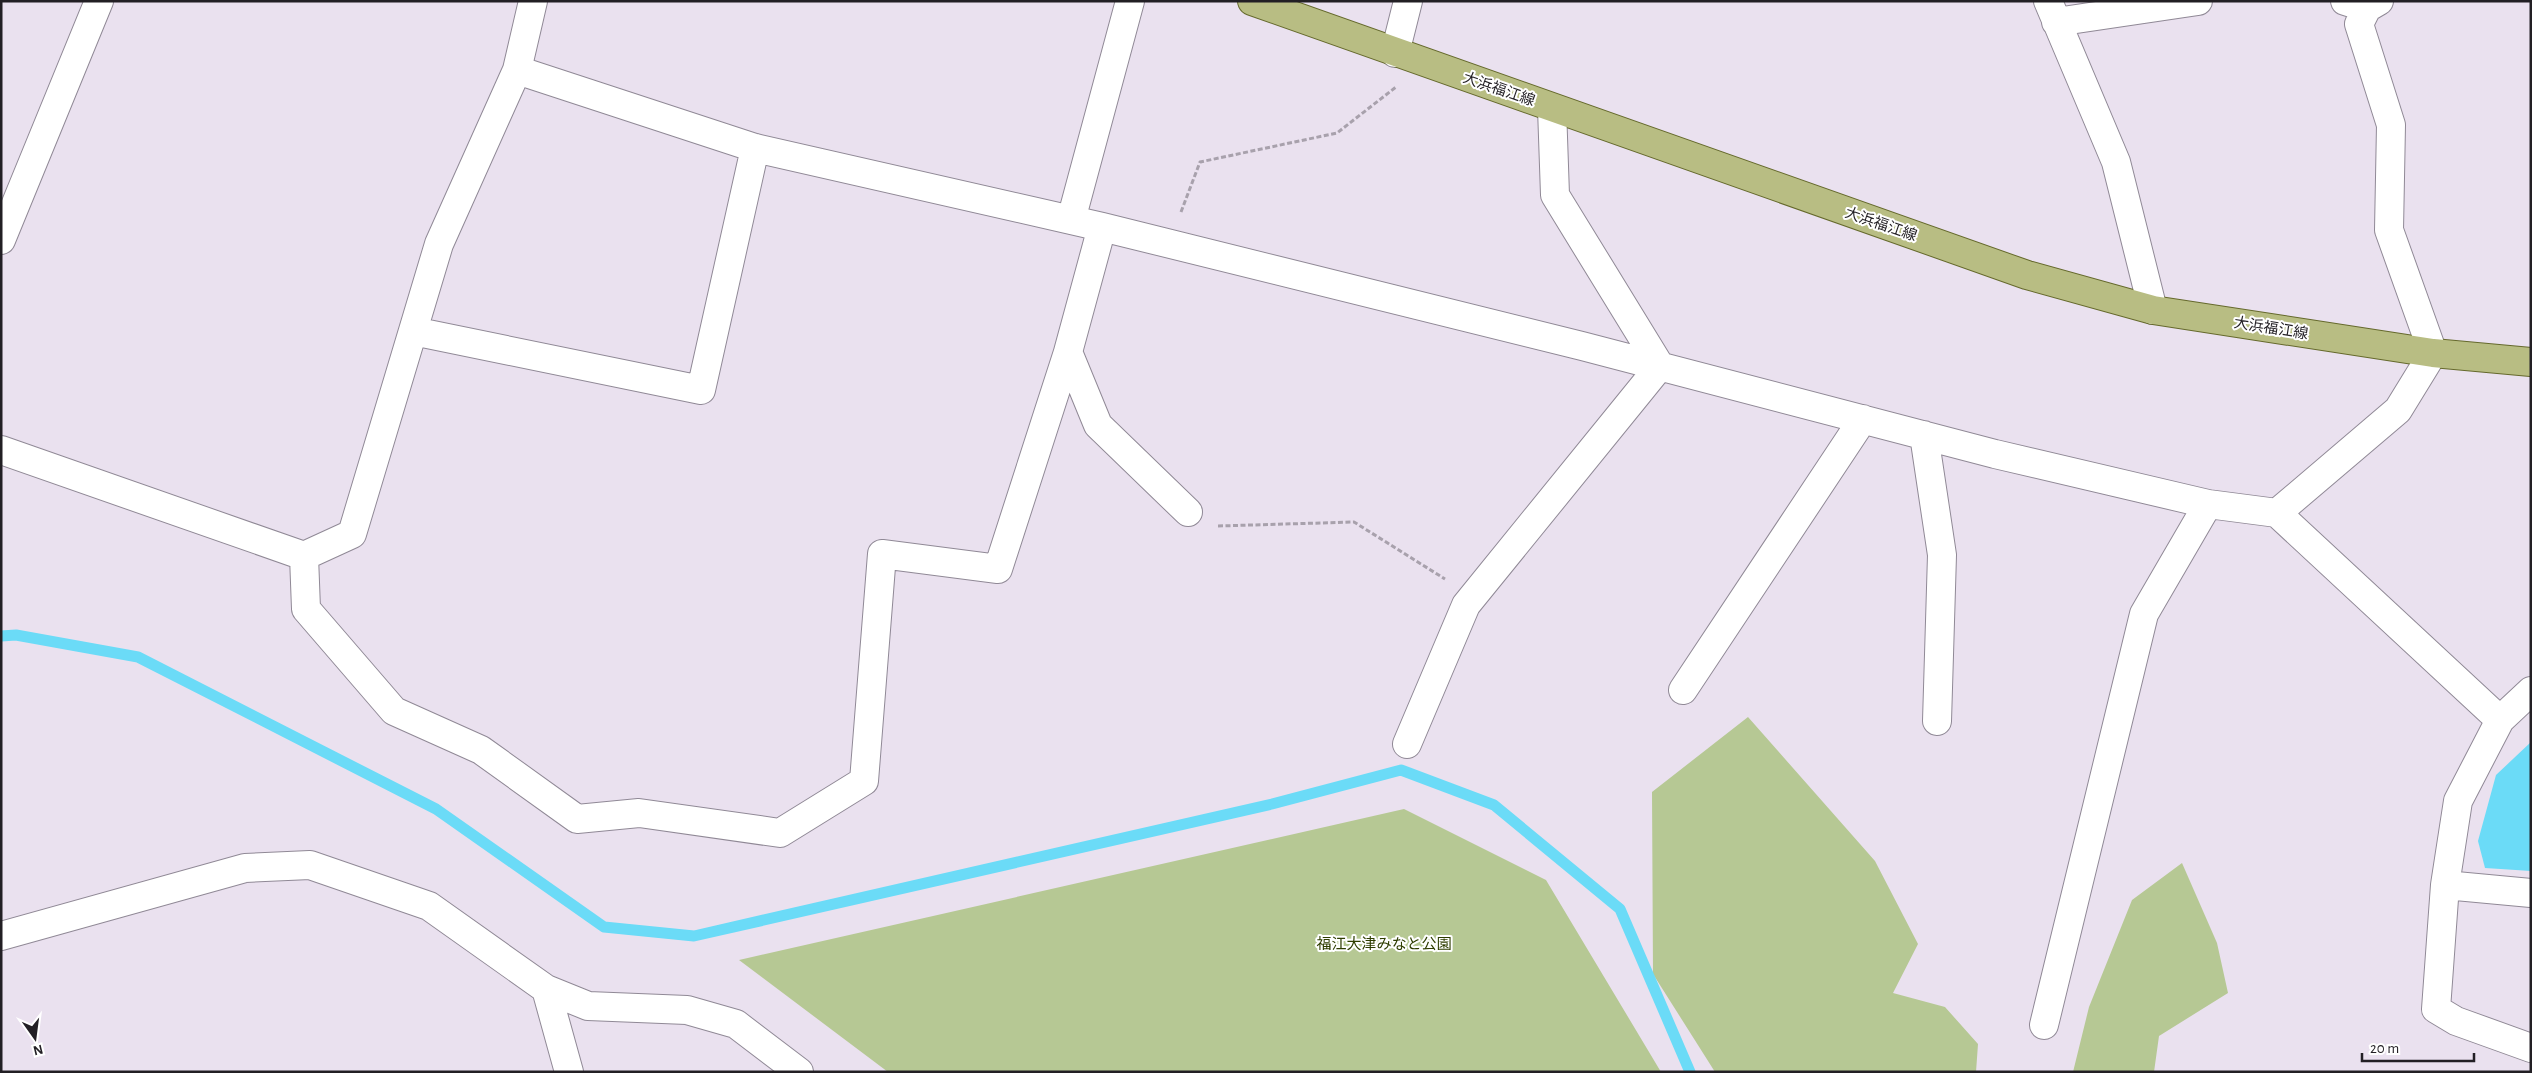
<svg xmlns="http://www.w3.org/2000/svg" width="2532" height="1073" font-family="'Alegreya Sans','Noto Sans JP',sans-serif">
<style>
.green{fill:#b6c894}
.water{fill:#6bdbf7}
.lines{fill:none;stroke-linecap:round;stroke-linejoin:round}
.stream{stroke:#6bdbf7;stroke-width:11}
.minor-casing{stroke:#908996;stroke-width:30}
.major-casing{stroke:#65692c;stroke-width:30}
.path{stroke:#a8a1ac;stroke-width:3;stroke-dasharray:5 2.5;stroke-linecap:butt}
.minor{stroke:#fff;stroke-width:28}
.major{stroke:#b8bd83;stroke-width:28}
.labels{text-anchor:middle;stroke-width:4;stroke-linejoin:round;paint-order:stroke}
.street-label{font-size:15px;fill:#221f24;stroke:#fff}
.park-label{font-size:15px;fill:#2e3d00;stroke:#fff}
</style>
<rect width="100%" height="100%" fill="#eae1ef"/>
<!-- green -->
<path class="green" d="M1748,717L1875,861L1918,944L1893,993L1945,1007L1978,1044L1976,1072H1715L1653,974L1652,792Z
M1404,809L1546,880L1661,1072H888L739,960Z
M2182,863L2217,943L2228,993L2159,1036L2154,1072H2073L2089,1007L2132,900Z"/>
<!-- water -->
<path class="water" d="M2531,742V871L2485,868L2478,841L2496,775Z"/>
<g class="lines">
<!-- stream -->
<path class="stream" d="M1,636L16,635L138,657L436,809L604,927L694,936L1272,804L1401,770L1494,805L1620,909L1690,1072"/>
<defs>
<path id="minor" d="M2048,1L2116,162L2153,310
M2345,1L2367,8
M2056,22L2198,1
M1395,53L1408,1
M517,70L755,148L1102,227L1582,346L1995,454L2208,504L2277,513L2398,410L2433,353L2389,230L2391,125L2359,24L2367,8L2379,1
M1071,220L1130,1
M1102,227L1068,352L1098,425L1188,512
M1,240L99,1
M413,331L701,390L755,148
M1924,435L1942,555L1937,721
M1,450L304,556L352,534L439,244L517,70L533,1
M2277,513L2500,720
M304,556L306,609L394,711L481,750L577,819L639,813L780,833L864,781L882,554L998,569L1068,352
M1683,690L1863,419
M2531,691L2500,720L2458,801L2445,885L2531,893
M1407,744L1466,605L1660,366L1555,195L1552,108
M2445,885L2436,1009L2456,1021L2531,1048
M1,936L245,868L310,865L429,906L546,989L588,1006L687,1010L736,1024L799,1072
M546,989L569,1072
M2044,1025L2144,614L2208,504"/>
<path id="major" d="M1252,1L2027,275L2153,310L2433,353L2531,362"/>
</defs>
<!-- minor casing -->
<use href="#minor" class="minor-casing"/>
<!-- major casing -->
<use href="#major" class="major-casing"/>
<!-- path -->
<path class="path" d="M1181,212L1200,162L1337,133L1396,87
M1218,526L1354,522L1445,579"/>
<!-- minor -->
<use href="#minor" class="minor"/>
<!-- major -->
<use href="#major" class="major"/>
</g>
<g class="labels">
<!-- street labels -->
<g class="street-label">
<text transform="translate(1499 89) rotate(19)" y="5">大浜福江線</text>
<text transform="translate(1881 224) rotate(19)" y="5">大浜福江線</text>
<text transform="translate(2271 328) rotate(9)" y="5">大浜福江線</text>
</g>
<!-- park labels -->
<g class="park-label">
<text x="1384" y="949">福江大津みなと公園</text>
</g>
</g>
<!-- border -->
<rect width="2532" height="1073" fill="none" stroke="#221f24" stroke-width="5"/>
<!-- north arrow -->
<g transform="translate(35 1038) rotate(166)" stroke="#ffffff" stroke-width="4" paint-order="stroke">
<path d="M0-4L9 19L0 12L-9 19Z" fill="#221f24"/>
<text y="-8" font-size="14" font-weight="bold" text-anchor="middle" fill="#221f24">N</text>
</g>
<!-- scale -->
<path d="M2362 1053v8h112v-8" fill="none" stroke="#221f24" stroke-width="2.5"/>
<text x="2370" y="1053" font-size="15" fill="#221f24" stroke="#ffffff" stroke-width="4" paint-order="stroke">20 m</text>
</svg>
